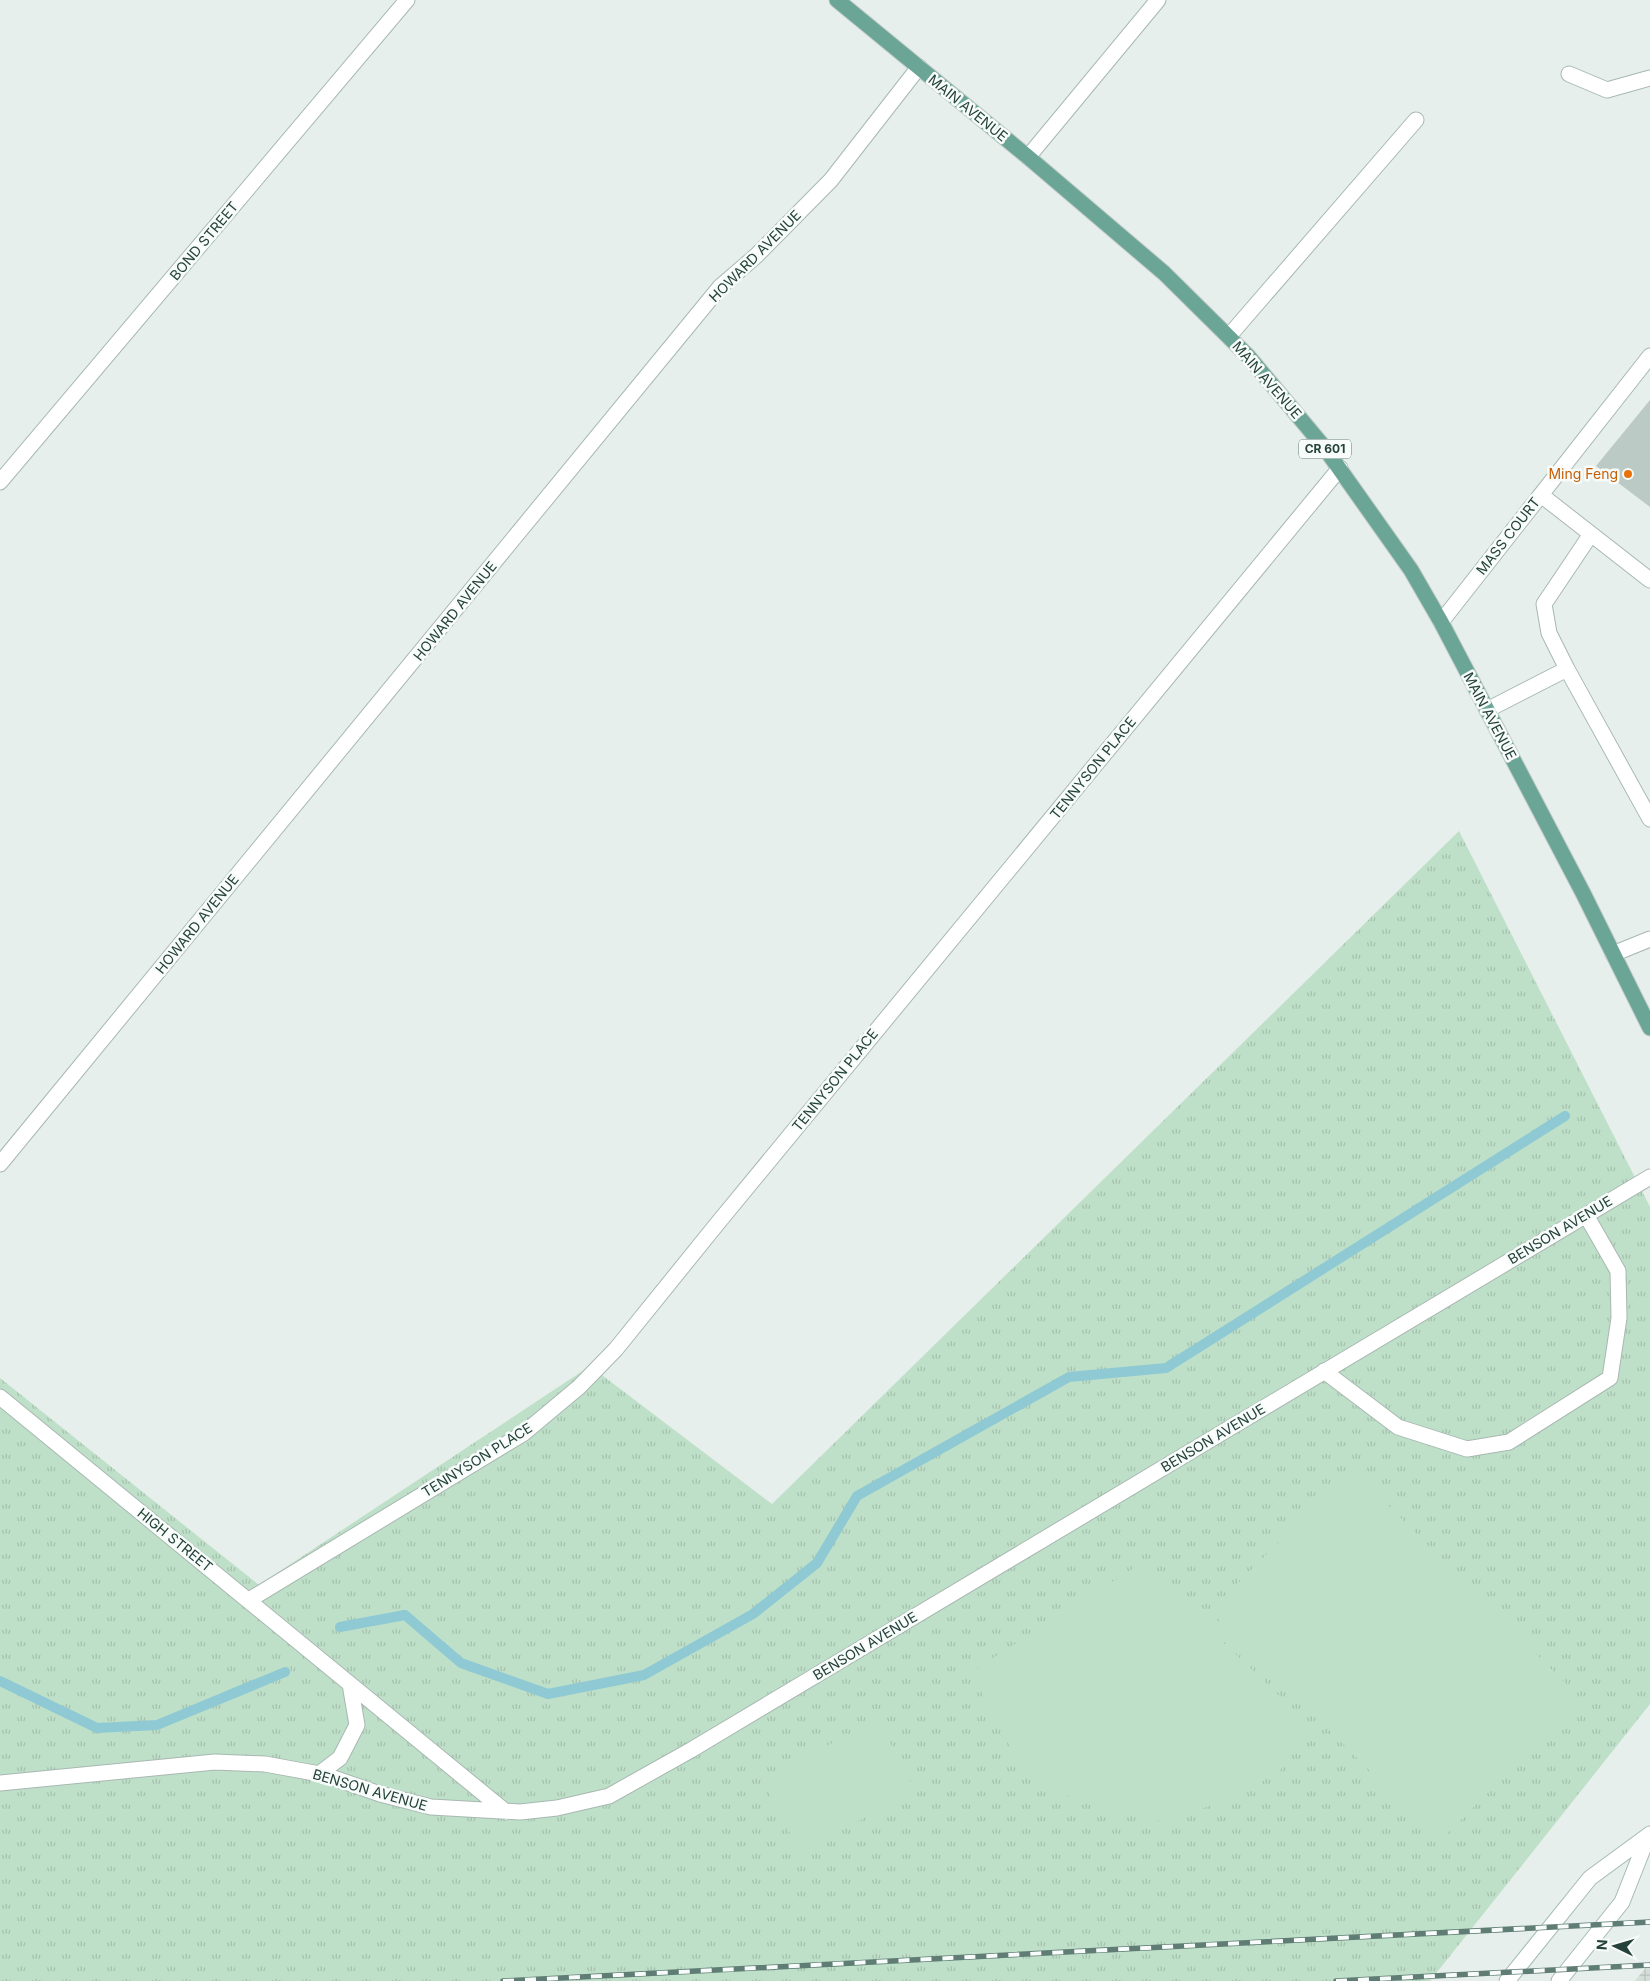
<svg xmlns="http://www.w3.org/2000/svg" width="1650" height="1981" font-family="Inter,sans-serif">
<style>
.industrial{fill:url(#industrial-grid)}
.grass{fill:url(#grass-tufts)}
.pitch{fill:#bfe0c8}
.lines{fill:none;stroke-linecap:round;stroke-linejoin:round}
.stream{stroke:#8ec9d4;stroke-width:10}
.building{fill:#bbcac4}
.service-casing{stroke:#a8b8b2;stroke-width:17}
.minor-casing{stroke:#a8b8b2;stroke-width:17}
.secondary-casing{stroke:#a4bbb3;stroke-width:17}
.primary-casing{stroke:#c2cac8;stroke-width:17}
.service{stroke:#fff;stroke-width:15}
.minor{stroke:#fff;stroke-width:15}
.secondary{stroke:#fff;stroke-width:15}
.primary{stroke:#6aa596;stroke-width:15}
.rail-casing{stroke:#5f7d75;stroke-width:5.5}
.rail{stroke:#f7fbf9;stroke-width:4;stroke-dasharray:11;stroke-linecap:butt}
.food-dot{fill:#e8710a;stroke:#f7fbf9;stroke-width:2}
.labels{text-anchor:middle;stroke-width:5;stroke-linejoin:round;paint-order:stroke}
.shield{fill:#f7fbf9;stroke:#637a73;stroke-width:1}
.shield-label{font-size:12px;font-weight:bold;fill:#24423a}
.street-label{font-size:14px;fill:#24423a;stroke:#f7fbf9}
.food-label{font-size:14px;fill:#c56008;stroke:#f7fbf9;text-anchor:end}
</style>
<defs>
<pattern id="industrial-grid" width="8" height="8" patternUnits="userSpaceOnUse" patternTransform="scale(1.25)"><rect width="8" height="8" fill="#d4dfda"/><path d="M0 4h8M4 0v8" fill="none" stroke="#b6c1bc"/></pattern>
<pattern id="grass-tufts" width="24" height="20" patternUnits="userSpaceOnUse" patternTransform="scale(1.25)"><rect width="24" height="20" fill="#bfe0c8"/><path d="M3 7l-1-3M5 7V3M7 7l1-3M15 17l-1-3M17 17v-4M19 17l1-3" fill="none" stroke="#a4c1ad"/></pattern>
</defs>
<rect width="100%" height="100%" fill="#e6efeb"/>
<!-- industrial -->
<path class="industrial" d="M1650,1962V1981H1635Z"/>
<!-- grass -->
<path class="grass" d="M1459,831L1650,1207V1704L1430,1981H0V1378L259,1585L590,1366L772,1504Z"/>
<!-- pitch -->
<path class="pitch" d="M1352,1469L1581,1699L1440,1841L1210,1611Z
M1140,1564L1306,1721L1280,1771L1237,1796L1164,1822L1088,1804L1025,1776L971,1672Z
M878,1719L915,1791L800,1852L762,1780Z"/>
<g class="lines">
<!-- stream -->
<path class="stream" d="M340,1627L405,1615L461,1663L548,1694L644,1675L753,1614L817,1563L857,1496L1069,1377L1166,1368L1565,1116
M0,1681L97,1728L157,1725L285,1672"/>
</g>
<!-- building -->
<path class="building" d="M1650,400V507L1596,466Z"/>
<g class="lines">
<defs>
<path id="service" d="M1569,74L1607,90L1650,78
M1229,336L1416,120
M1541,495L1650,580
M1567,669L1549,633L1544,604L1591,534
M1487,710L1567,669L1650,819
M1613,954L1650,939
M1324,1371L1398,1427L1467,1449L1509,1442L1610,1378L1619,1318L1618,1271L1586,1215"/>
<path id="minor" d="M1028,157L1158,0
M0,482L407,0
M1441,622L1650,356
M0,1164L720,287L757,255L831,180L919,67
M0,1397L506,1812
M249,1600L524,1433L579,1387L616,1349L717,1224L1340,468
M319,1774L340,1758L357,1725L350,1684
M0,1783L215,1762L265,1764L325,1775L380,1794L431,1807L520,1812L557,1808L609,1796L691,1750L1650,1177"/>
<path id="secondary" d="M1507,1981L1590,1878L1650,1834
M1559,1981L1622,1902L1648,1836"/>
<path id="primary" d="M837,0L1028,157L1164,273L1248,356L1324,447L1411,570L1441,622L1583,893L1650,1028"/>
</defs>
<!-- service casing -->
<use href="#service" class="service-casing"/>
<!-- minor casing -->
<use href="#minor" class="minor-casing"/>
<!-- secondary casing -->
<use href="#secondary" class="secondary-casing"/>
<!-- primary casing -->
<use href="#primary" class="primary-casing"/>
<!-- service -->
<use href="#service" class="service"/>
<!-- minor -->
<use href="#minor" class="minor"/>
<!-- secondary -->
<use href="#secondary" class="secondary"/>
<!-- primary -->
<use href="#primary" class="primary"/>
<defs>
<path id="rail" d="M503,1981L1650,1922
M1336,1981L1650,1965"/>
</defs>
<!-- rail casing -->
<use href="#rail" class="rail-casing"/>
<!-- rail -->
<use href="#rail" class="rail"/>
</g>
<!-- markers -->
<circle class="food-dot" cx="1628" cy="474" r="5"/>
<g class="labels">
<!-- shield labels -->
<rect class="shield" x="1299" y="439.5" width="52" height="19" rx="4"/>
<g class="shield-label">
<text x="1325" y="453">CR 601</text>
</g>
<!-- street labels -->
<g class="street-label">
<text transform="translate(968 108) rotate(39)" y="5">MAIN AVENUE</text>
<text transform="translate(204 241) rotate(-50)" y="5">BOND STREET</text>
<text transform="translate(755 256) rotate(-45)" y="5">HOWARD AVENUE</text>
<text transform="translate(1267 380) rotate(49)" y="5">MAIN AVENUE</text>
<text transform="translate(1508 536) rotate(-52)" y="5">MASS COURT</text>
<text transform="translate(455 611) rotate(-51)" y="5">HOWARD AVENUE</text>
<text transform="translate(1490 716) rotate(62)" y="5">MAIN AVENUE</text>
<text transform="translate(1093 768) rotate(-51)" y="5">TENNYSON PLACE</text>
<text transform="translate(197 924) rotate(-51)" y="5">HOWARD AVENUE</text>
<text transform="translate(835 1080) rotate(-51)" y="5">TENNYSON PLACE</text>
<text transform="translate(1560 1230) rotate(-31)" y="5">BENSON AVENUE</text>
<text transform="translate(1213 1438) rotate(-31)" y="5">BENSON AVENUE</text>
<text transform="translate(477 1460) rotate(-32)" y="5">TENNYSON PLACE</text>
<text transform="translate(175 1540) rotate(39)" y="5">HIGH STREET</text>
<text transform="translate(865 1646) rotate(-31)" y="5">BENSON AVENUE</text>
<text transform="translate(370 1790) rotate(16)" y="5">BENSON AVENUE</text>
</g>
<!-- food labels -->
<g class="food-label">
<text x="1618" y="479">Ming Feng</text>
</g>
</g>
<!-- north arrow -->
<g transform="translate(1615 1946) rotate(275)" stroke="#f7fbf9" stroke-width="4" paint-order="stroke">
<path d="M0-4L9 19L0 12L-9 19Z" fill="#24423a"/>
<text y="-8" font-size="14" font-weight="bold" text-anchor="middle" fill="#24423a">N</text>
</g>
</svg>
